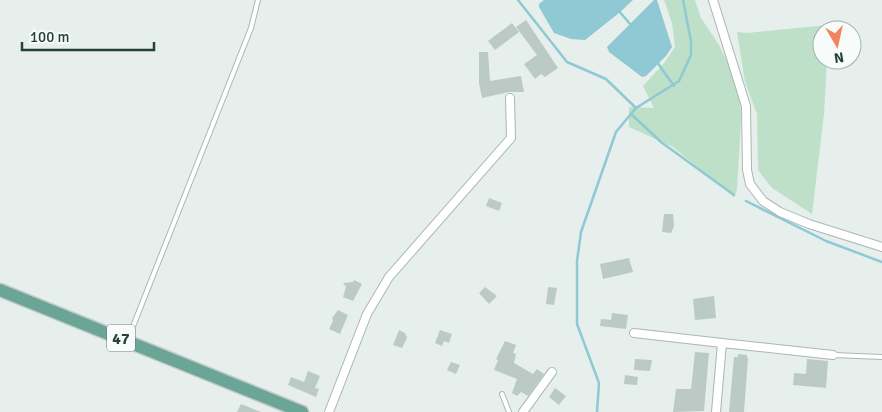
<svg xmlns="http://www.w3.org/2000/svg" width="882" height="412" font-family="Signika,sans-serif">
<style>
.green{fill:#bfe0c8}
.water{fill:#8ec9d4}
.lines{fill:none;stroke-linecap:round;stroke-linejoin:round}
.stream{stroke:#8ec9d4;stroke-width:2.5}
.building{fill:#bbcac4}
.service-casing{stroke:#a8b8b2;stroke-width:6}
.minor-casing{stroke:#a8b8b2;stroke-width:10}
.primary-casing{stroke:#c2cac8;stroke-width:15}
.service{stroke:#fff;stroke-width:4}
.minor{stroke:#fff;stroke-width:8}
.primary{stroke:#6aa596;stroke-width:12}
.labels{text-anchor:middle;stroke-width:5;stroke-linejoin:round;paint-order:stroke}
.shield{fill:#f7fbf9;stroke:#637a73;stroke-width:1}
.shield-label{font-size:16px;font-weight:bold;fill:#24423a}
</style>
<rect width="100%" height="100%" fill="#e6efeb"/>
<!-- green -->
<path class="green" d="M664,0H695L701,18L719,45L730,67L740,94L741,120L737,190L734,197L673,147L629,127V107L654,108L643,86L664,63L675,47L672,23Z
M828,25V30H822V60H827L824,114L812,214L772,188L758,170L757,114L745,82L737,32L747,33Z"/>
<!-- water -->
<path class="water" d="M544,0H633L619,13L585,40L571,39L554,33L539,7V4Z
M654,0H657L672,47L666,56L646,76L642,77L609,52L607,47Z"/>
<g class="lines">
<!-- stream -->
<path class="stream" d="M518,0L567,62L606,79L636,108
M618,10L631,25
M657,62L674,86
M631,114L661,142L734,195
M746,201L826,241L882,262
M597,412L599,383L577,324V261L581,232L616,132L636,108L679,81L691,55V41L683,0"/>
</g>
<!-- building -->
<path class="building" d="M526,20L558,68L545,77L541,74L535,79L524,64L537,55L516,27Z
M512,23L519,32L495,50L488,41Z
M479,52H488L490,81L521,76L524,92H509L482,98L479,83Z
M489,198L502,203L499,211L486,206Z
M664,214H673L674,226L671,233L662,232Z
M629,258L633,272L603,279L600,264Z
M354,280L362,284L353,301L343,297L346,287L343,283L353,282Z
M485,287L497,296L489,304L479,293Z
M548,287L557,288L554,305L546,304Z
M714,296L716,318L695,320L693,299Z
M338,310L348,315L340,334L329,329L333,321L332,318Z
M612,313L628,315L626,329L600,326L601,319L611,320Z
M399,330L405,333L407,338L402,348L393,345Z
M440,330L452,334L449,343L444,341L442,346L435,343Z
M505,341L516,345L513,353L516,354L514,363L533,374L537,369L544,374L528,396L521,392L517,396L512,393L517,379L494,370L498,360L496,359Z
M695,352L709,353L704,411L673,412L676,389H691Z
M738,354L747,355V358H748L744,412H729L734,357H738Z
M635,359L652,360L650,371L634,370Z
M807,359L828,361L826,388L793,385L794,373L806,374Z
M451,362L460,365L456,374L447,370Z
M308,371L320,376L315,388L319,389L316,397L288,385L291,377L304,382Z
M625,375L638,377L637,385L624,384Z
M555,388L566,396L559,405L549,397Z
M241,404L261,412H237Z"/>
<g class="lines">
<defs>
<path id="service" d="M128,339L251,28L258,0
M833,355L882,357
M502,394L509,412"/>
<path id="minor" d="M713,0L746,106L747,170L750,184L763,201L780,212L809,224L882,247
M634,333L722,343
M329,412L367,314L389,277L511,138L510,98
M523,412L552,372
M716,412L722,343L833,355"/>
<path id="primary" d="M0,290L302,412"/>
</defs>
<!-- service casing -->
<use href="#service" class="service-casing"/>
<!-- minor casing -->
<use href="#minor" class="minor-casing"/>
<!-- primary casing -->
<use href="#primary" class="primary-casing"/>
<!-- service -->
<use href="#service" class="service"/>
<!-- minor -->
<use href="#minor" class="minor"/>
<!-- primary -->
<use href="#primary" class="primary"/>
</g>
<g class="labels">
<!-- shield labels -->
<rect class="shield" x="107" y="324.5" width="28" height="27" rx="4"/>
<g class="shield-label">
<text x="121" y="344">47</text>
</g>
</g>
<!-- north arrow -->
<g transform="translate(837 45) rotate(171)"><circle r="24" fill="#f7fbf9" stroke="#a3b1ad"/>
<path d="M0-4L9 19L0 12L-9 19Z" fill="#f4845f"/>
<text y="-8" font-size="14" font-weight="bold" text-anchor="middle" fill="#24423a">N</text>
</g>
<!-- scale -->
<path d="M22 42v8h132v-8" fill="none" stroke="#24423a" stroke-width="2.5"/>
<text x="30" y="42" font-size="15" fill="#24423a" stroke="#f7fbf9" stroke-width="4" paint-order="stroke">100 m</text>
</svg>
